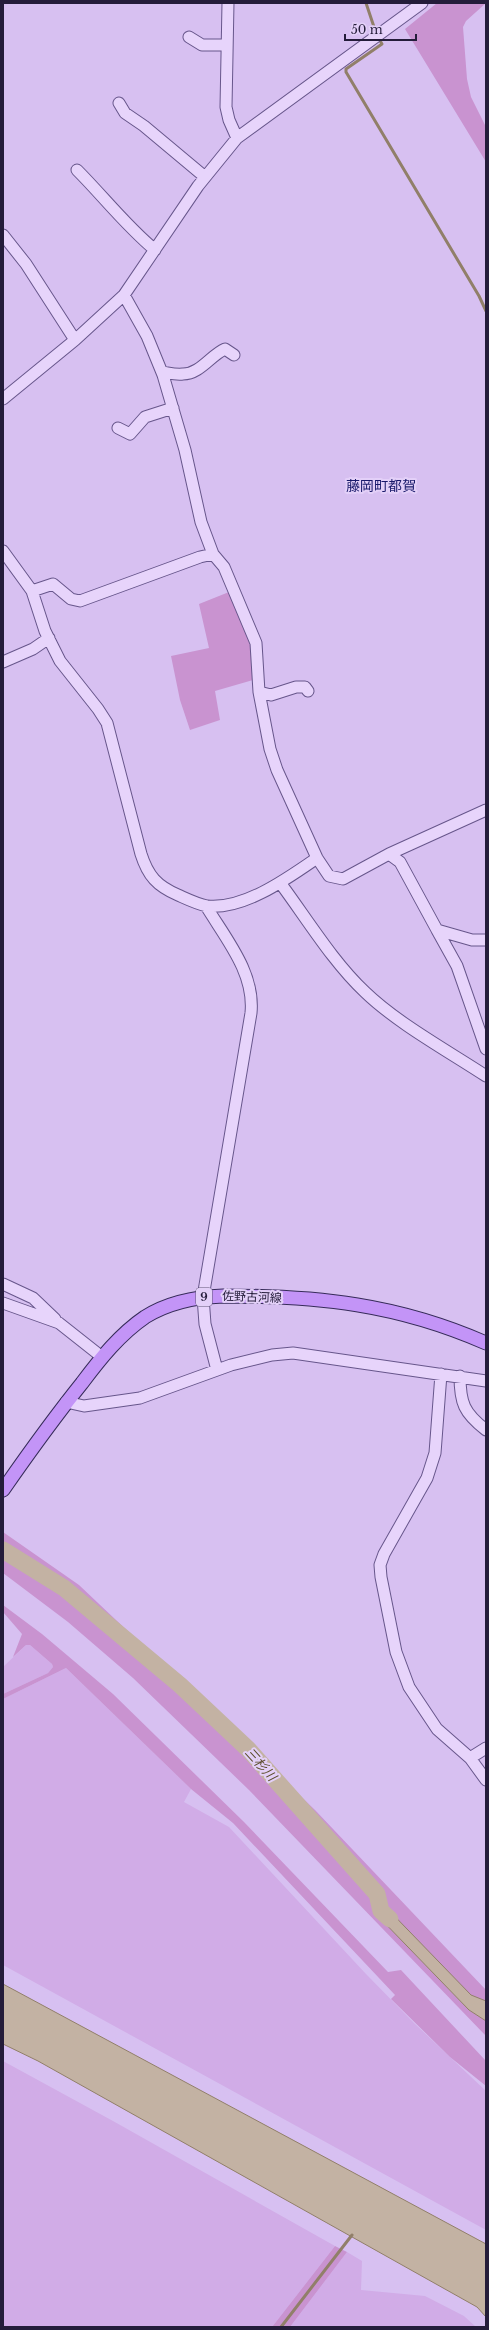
<svg xmlns="http://www.w3.org/2000/svg" width="489" height="2330" font-family="'Libre Baskerville','Noto Sans JP',serif">
<style>
.farmland{fill:#d1ace7}
.green{fill:#c993d0}
.water{fill:#c3b2a3;stroke:#917f69}
.lines{fill:none;stroke-linecap:round;stroke-linejoin:round}
.stream{stroke:#917f69;stroke-width:3}
.river{stroke:#c3b2a3;stroke-width:17}
.minor-casing{stroke:#67568b;stroke-width:13}
.major-casing{stroke:#362b59;stroke-width:15}
.minor{stroke:#e7d4fb;stroke-width:11}
.major{stroke:#c394f7;stroke-width:13}
.labels{text-anchor:middle;stroke-width:4;stroke-linejoin:round;paint-order:stroke}
.shield{fill:#e3d0f8;stroke:#5d5273;stroke-width:1}
.shield-label{font-size:11px;font-weight:bold;fill:#241c3a}
.street-label{font-size:12px;fill:#241c3a;stroke:#e3d0f8}
.water-label{font-size:13px;font-style:italic;fill:#5b4d2a;stroke:#e3d0f8}
.quarter-label{font-size:14px;fill:#18196a;stroke:#e3d0f8}
</style>
<rect width="100%" height="100%" fill="#d7c0f1"/>
<!-- farmland -->
<path class="farmland" d="M26,1645H30L52,1664L53,1667L48,1673L3,1694V1667Z
M66,1668L191,1789L184,1802L229,1827L366,1974L414,2023L486,2091V2230L3,1965V1699Z
M3,2061L113,2121L335,2246L272,2327H3Z
M347,2252L362,2261L361,2290L425,2296L464,2316L476,2327H290Z"/>
<!-- green -->
<path class="green" d="M437,3H486L466,21L463,27L467,79L471,97L486,127V162L405,29Z
M229,592L251,641L253,680L215,691L220,720L190,730L180,700L171,656L209,648L199,604Z
M3,1532L79,1585L209,1708L315,1810L486,1990V2001L471,1996L377,1898L372,1897L376,1914L469,2010L486,2021V2036L249,1790L133,1678L68,1622L3,1573Z
M3,1605L42,1634L113,1694L244,1822L388,1972L401,1970L486,2061V2086L450,2057L391,1999L395,1995L233,1823L191,1789L66,1668L3,1699V1694L48,1673L53,1667L52,1664L30,1645H26L13,1657L22,1634L3,1612Z
M335,2246L347,2252L290,2327H272Z"/>
<!-- water -->
<path class="water" d="M372,1896L377,1898L471,1995L486,2001V2021L469,2010L376,1914Z
M3,1984L486,2244V2317L477,2307L38,2061L3,2044Z"/>
<g class="lines">
<!-- stream -->
<path class="stream" d="M366,3L376,33
M379,39L382,44L346,69V72L479,296L486,311
M281,2327L352,2235"/>
<!-- river -->
<path class="river" d="M3,1550L64,1588L180,1685L248,1749L377,1894L381,1911L390,1919"/>
<defs>
<path id="minor" d="M228,3L226,107L229,120L237,138
M189,37L202,45H227
M119,103L125,113L144,126L205,177
M77,170C103,196 126,226 155,250
M3,235L26,264L75,340
M124,295L147,336L163,375L185,450L201,522L213,554L224,567L256,643L259,692L270,749L277,770L317,858L329,876L343,879L389,854L400,862L437,930
M162,372C169,373 176,375 183,374C200,374 211,355 225,349L234,355
M3,399L75,340L124,295L198,186L237,138L422,3
M118,428L130,434L145,417L173,408
M3,551L32,591L45,631L60,661L98,709L107,723L141,854C148,876 157,886 178,895C187,899 197,904 207,906C244,910 288,878 317,858
M32,591L53,584L71,599L80,601L200,557L213,554
M3,662L33,649L49,638
M259,692L271,695L296,687H305L308,691
M389,854L486,810
M281,884C307,919 333,962 365,992C397,1023 448,1051 486,1076
M206,906C226,939 255,973 251,1013L203,1297L205,1324L217,1370
M486,940H472L437,930L457,966L486,1049
M3,1284L33,1298L55,1319
M3,1303L59,1323L102,1357
M441,1374L435,1453L427,1478L384,1554L380,1565L381,1577L396,1652L409,1687L437,1729L470,1758L486,1780
M460,1376C460,1403 464,1413 486,1430
M66,1402L84,1406L140,1398L231,1365L272,1355L293,1353L486,1381
M470,1758L486,1748"/>
<path id="major" d="M3,1490C28,1454 54,1418 82,1383C100,1359 120,1334 145,1317C169,1302 195,1297 223,1296C319,1296 397,1304 486,1343"/>
</defs>
<!-- minor casing -->
<use href="#minor" class="minor-casing"/>
<!-- major casing -->
<use href="#major" class="major-casing"/>
<!-- minor -->
<use href="#minor" class="minor"/>
<!-- major -->
<use href="#major" class="major"/>
</g>
<g class="labels">
<!-- shield labels -->
<rect class="shield" x="196" y="1288" width="16" height="18" rx="3"/>
<g class="shield-label">
<text x="204" y="1301">9</text>
</g>
<!-- street labels -->
<g class="street-label">
<text transform="translate(252 1297) rotate(2)" y="4">佐野古河線</text>
</g>
<!-- water labels -->
<g class="water-label">
<text transform="translate(261 1764) rotate(48)" y="5">三杉川</text>
</g>
<!-- quarter labels -->
<g class="quarter-label">
<text x="381" y="491">藤岡町都賀</text>
</g>
</g>
<!-- border -->
<rect width="489" height="2330" fill="none" stroke="#241c3a" stroke-width="8"/>
<!-- scale -->
<path d="M345 34v6h71v-6" fill="none" stroke="#241c3a" stroke-width="2"/>
<text x="351" y="34" font-size="12" fill="#241c3a" stroke="#e3d0f8" stroke-width="3" paint-order="stroke">50 m</text>
</svg>
